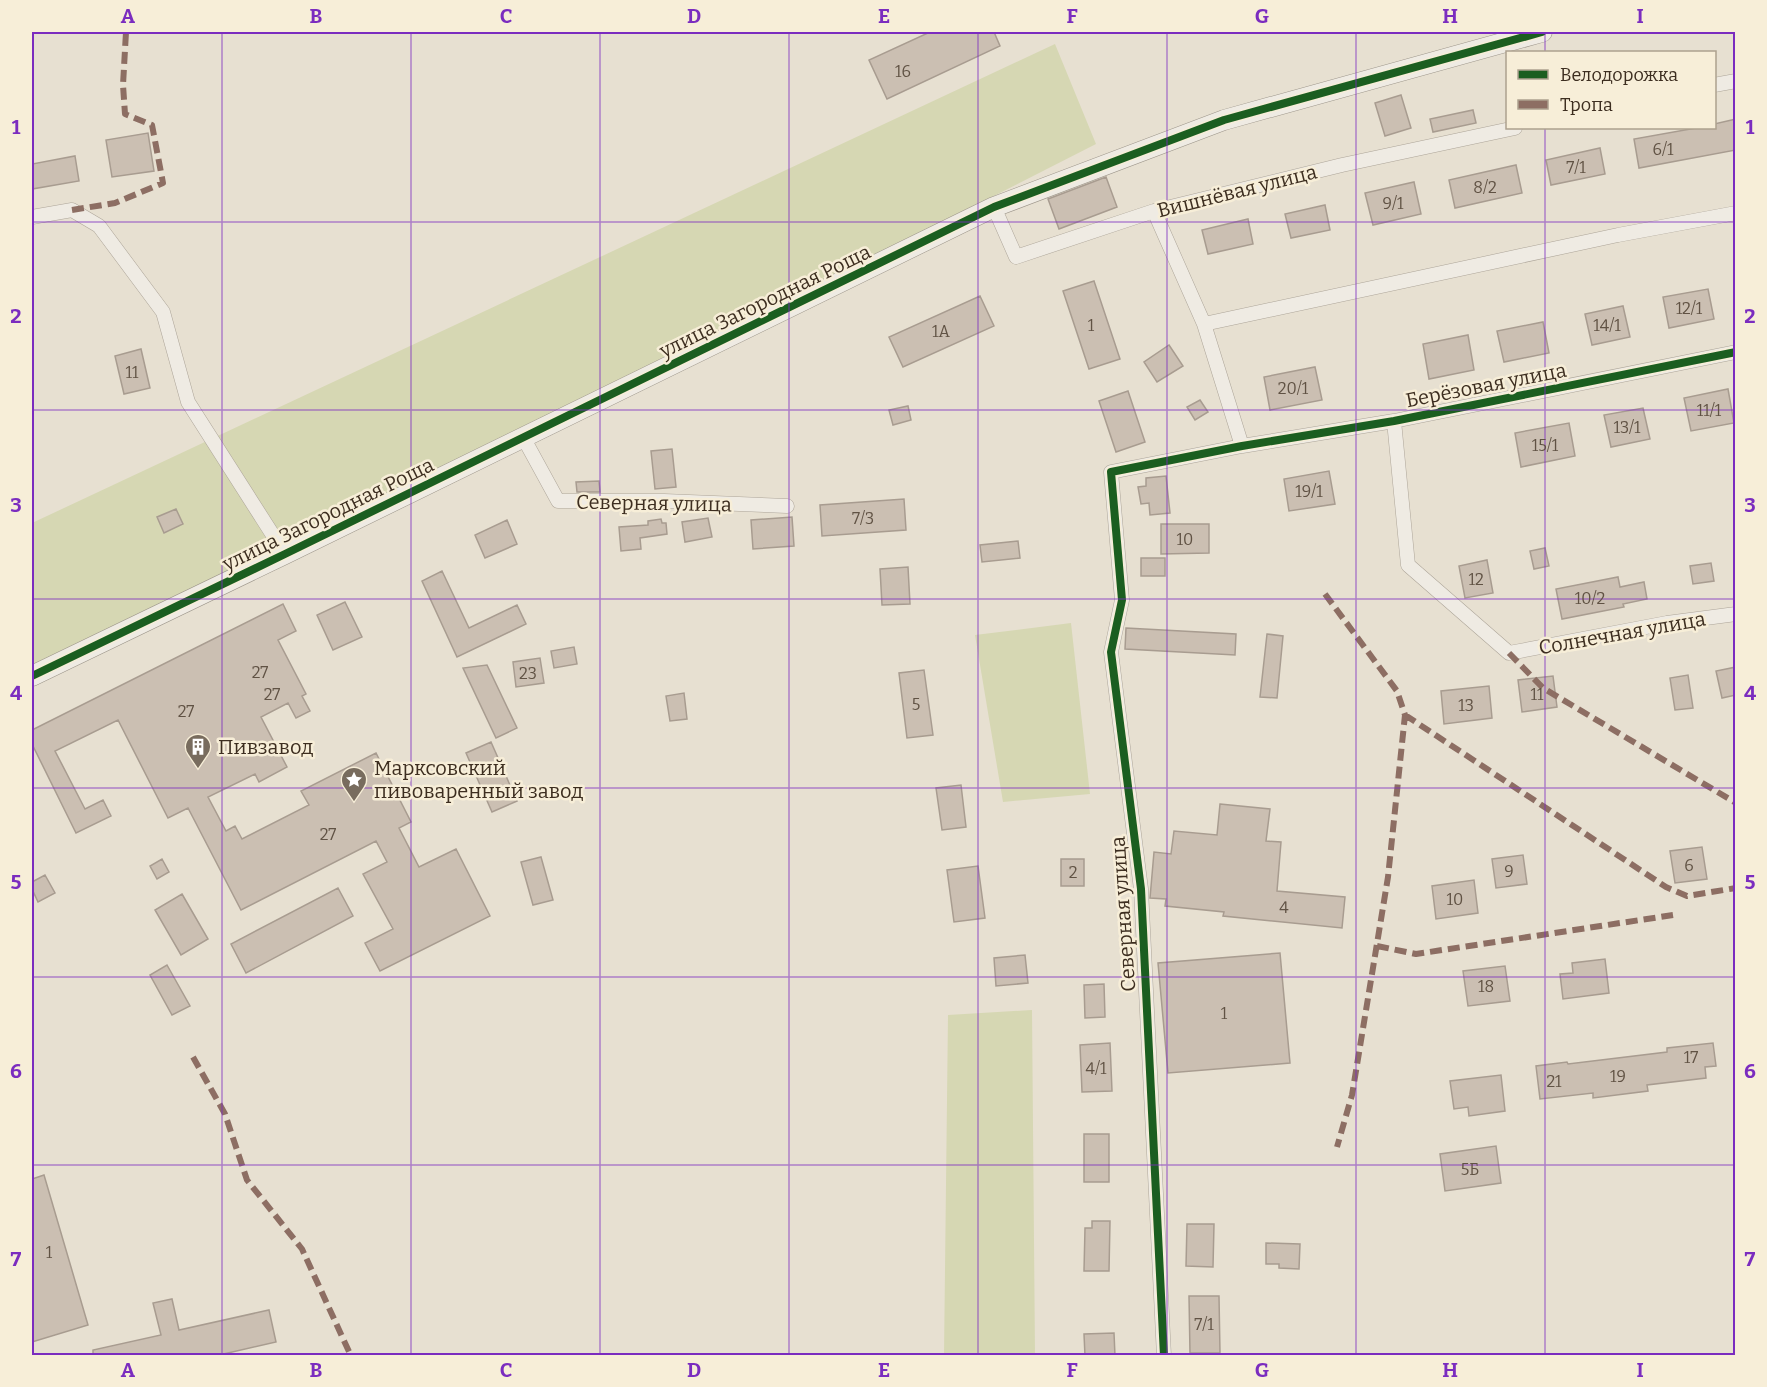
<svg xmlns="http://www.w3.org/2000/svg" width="1767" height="1387" font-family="Bitter,serif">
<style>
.green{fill:#d6d7b3}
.building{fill:#cbbfb2;stroke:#a89c90;stroke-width:1.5}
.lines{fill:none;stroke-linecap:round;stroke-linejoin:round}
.street-casing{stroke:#ada599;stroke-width:15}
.secondary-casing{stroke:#9c958a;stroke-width:21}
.street{stroke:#efebe3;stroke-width:14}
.secondary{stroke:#efebe3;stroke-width:20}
.quiet{stroke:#8d6e63;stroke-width:6;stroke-dasharray:12 6;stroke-linecap:butt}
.cycleway-casing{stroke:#f7eed8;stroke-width:11}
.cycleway{stroke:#1b5e20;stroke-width:8}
.grid{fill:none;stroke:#7b2cbf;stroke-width:1.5;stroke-opacity:0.55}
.labels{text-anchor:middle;stroke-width:5;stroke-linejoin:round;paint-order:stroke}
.number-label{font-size:16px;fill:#605244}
.street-label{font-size:20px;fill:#3d2e20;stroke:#f7eed8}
.poi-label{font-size:20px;fill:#3d2e20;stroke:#f7eed8;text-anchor:start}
.neatline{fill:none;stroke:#7b2cbf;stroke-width:2}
.grid-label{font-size:20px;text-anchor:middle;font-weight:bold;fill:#7b2cbf}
</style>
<rect width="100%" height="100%" fill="#e7e0d1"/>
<!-- green -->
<path class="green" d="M1055,44L1096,144L410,493L32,676V523Z
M1071,623L1090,794L1003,802L975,635Z
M1032,1010L1035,1355H944L948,1015Z"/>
<!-- building -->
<path class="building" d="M930,32H994L1000,46L887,99L869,60Z
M1401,95L1411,128L1385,136L1375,103Z
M1473,110L1476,123L1433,132L1430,119Z
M1736,119V150L1639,168L1634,139L1696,128H1714V124Z
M148,133L154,171L112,177L106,140Z
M1600,148L1605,174L1551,185L1546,160Z
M75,156L79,181L32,189V164Z
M1516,165L1522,193L1455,208L1449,180Z
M1106,177L1117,207L1059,229L1048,199Z
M1414,182L1421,214L1373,225L1365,193Z
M1325,205L1330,230L1291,238L1285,214Z
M1248,219L1253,244L1208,254L1202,230Z
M1094,281L1120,359L1089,369L1063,291Z
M1708,289L1714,319L1669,328L1663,297Z
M980,296L994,326L903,367L889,337Z
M1623,306L1630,337L1592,345L1585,314Z
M1543,322L1549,353L1504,362L1497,331Z
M1468,335L1474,370L1429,379L1423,344Z
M1169,345L1183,366L1157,382L1144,362Z
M141,349L150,388L124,394L115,356Z
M1315,367L1322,400L1270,410L1264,377Z
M1728,389L1734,423L1691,431L1684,398Z
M1128,391L1145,442L1116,452L1099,401Z
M1200,400L1208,412L1195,420L1187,407Z
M908,406L911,420L893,425L889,410Z
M1643,408L1650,439L1611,447L1604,415Z
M1569,423L1575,456L1521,467L1515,433Z
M672,449L676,487L655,489L651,451Z
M1329,471L1335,504L1289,511L1284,479Z
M1166,476L1170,513L1150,515L1149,503L1141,504L1138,487L1146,486V478Z
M599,481L600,492H577L576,482Z
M904,499L906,530L822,536L820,505Z
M176,509L183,524L164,533L157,517Z
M792,517L794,546L753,549L751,520Z
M708,518L712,537L685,542L682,522Z
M661,519L662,523H666L667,534L640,538L641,549L621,551L619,527L648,525V521Z
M507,520L517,544L485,558L475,535Z
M1161,524H1209V553L1161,554Z
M1018,541L1020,558L982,562L980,545Z
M1545,548L1549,566L1534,569L1530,551Z
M1141,558H1165V576H1141Z
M1487,560L1493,593L1465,598L1459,566Z
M1711,563L1714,581L1693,584L1690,566Z
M908,567L910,604L882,605L880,569Z
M442,571L469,628L517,605L526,624L457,657L422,581Z
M1618,577L1620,587L1644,582L1647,599L1623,604L1624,607L1562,619L1556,589Z
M345,602L362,637L333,650L317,615Z
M283,604L296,631L278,640L306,694L302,696L310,711L296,718L288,703L261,717L287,767L259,782L255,774L208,797L226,831L235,826L242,839L309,805L301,791L376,753L411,822L399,828L419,867L456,849L490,916L380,971L365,943L393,929L363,874L387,862L376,841L241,910L188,808L168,818L118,720L55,751L85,809L103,800L111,816L76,833L32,744V730Z
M1126,628L1236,634L1235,655L1125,649Z
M1267,634L1283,636L1277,698L1260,697Z
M574,647L577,664L554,668L551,651Z
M540,658L544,683L516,687L513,662Z
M487,665L517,728L496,738L463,668Z
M1736,667V695L1722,698L1716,671Z
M924,670L933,735L907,738L899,673Z
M1688,675L1693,708L1675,710L1670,678Z
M1553,676L1557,707L1522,712L1518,680Z
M1489,686L1492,718L1444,724L1441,691Z
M684,693L687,719L670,721L666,696Z
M491,742L517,801L492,812L466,753Z
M961,785L966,827L942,830L936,788Z
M1220,804L1270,809L1266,841L1281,842L1277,891L1345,897L1342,928L1223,916L1224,912L1165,906L1166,899L1150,898L1154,852L1171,854L1174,831L1217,835Z
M1702,847L1707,879L1675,883L1670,851Z
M1523,855L1527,884L1496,888L1492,859Z
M541,857L553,900L533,905L521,862Z
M162,859L169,872L157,879L150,866Z
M1061,859H1084V886H1061Z
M978,866L985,918L954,922L947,870Z
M45,875L55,893L38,902L32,889V882Z
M1474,880L1478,913L1436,919L1432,886Z
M338,888L353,916L246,973L231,944Z
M182,894L208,939L181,955L155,910Z
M1280,953L1290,1063L1168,1073L1158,963Z
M1025,955L1028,983L996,986L994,958Z
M1605,959L1609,993L1563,999L1560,974L1573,973L1572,963Z
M167,965L190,1006L172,1015L150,975Z
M1505,966L1510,1001L1468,1006L1463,971Z
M1104,984L1105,1017L1085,1018L1084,985Z
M1110,1043L1112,1091L1082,1092L1080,1045Z
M1713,1043L1716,1066L1705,1067L1706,1078L1647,1085L1648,1091L1593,1098V1093L1540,1099L1536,1066L1567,1062L1568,1064L1667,1052V1048Z
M1501,1075L1505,1111L1469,1116L1468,1107L1454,1109L1450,1081Z
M1084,1134H1109V1182H1084Z
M1496,1146L1501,1183L1445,1191L1440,1154Z
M44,1175L88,1325L32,1342V1179Z
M1092,1221H1110L1109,1271H1084L1085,1228H1092Z
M1187,1224H1214L1213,1267L1186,1266Z
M1266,1243L1300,1244L1299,1269L1279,1268V1264H1266Z
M1189,1296H1219L1220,1353H1190Z
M172,1299L179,1330L269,1310L276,1342L215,1356H93V1350L161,1335L153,1303Z
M1114,1333L1115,1356H1085L1084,1334Z"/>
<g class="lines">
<defs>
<path id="street" d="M1714,85L1736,81
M994,207L1016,257L1154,211L1342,165L1515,128
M1154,211L1204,324L1242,446
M32,217L72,210L99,226L163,312L188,402L285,554
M1204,324L1618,235L1736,213
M1394,421L1408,565L1509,653L1667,623L1736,614
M523,437L558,501H664L787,506
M1164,1356L1141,889L1111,652L1122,600L1111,472L1242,446L1394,421L1736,352"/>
<path id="secondary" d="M32,676L285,554L994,207L1224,120L1542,32"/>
</defs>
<!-- street casing -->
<use href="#street" class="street-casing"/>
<!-- secondary casing -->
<use href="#secondary" class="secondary-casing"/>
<!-- street -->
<use href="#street" class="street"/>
<!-- secondary -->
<use href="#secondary" class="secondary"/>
<!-- quiet -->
<path class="quiet" d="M72,210L115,203L163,183L152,125L125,114L123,85L126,32
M1325,594L1397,691L1405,715L1388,877L1352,1095L1337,1147
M1509,653L1543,688L1736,803
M1405,715L1666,887L1687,896L1736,888
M1377,946L1416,954L1673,915
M193,1057L225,1114L247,1180L302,1249L351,1356"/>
<defs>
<path id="cycleway" d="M32,676L285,554L994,207L1224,120L1542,32
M1164,1356L1141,889L1111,652L1122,600L1111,472L1242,446L1394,421L1736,352"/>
</defs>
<!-- cycleway casing -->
<use href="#cycleway" class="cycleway-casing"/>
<!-- cycleway -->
<use href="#cycleway" class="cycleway"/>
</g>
<!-- grid -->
<path class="grid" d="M222,32V1356M411,32V1356M600,32V1356M789,32V1356M978,32V1356M1167,32V1356M1356,32V1356M1545,32V52M1545,128V1356M32,222H1736M32,410H1736M32,599H1736M32,788H1736M32,977H1736M32,1165H1736"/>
<!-- icons -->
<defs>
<symbol id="building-pin" viewBox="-11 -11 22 30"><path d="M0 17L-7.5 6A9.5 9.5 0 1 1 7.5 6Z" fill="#786c5e" stroke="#f7eed8"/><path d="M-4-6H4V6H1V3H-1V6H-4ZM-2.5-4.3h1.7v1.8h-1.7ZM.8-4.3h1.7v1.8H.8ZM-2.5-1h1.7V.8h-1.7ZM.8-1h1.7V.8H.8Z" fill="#fff"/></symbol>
<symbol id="sight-pin" viewBox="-11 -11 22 30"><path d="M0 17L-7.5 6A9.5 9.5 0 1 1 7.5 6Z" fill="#786c5e" stroke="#f7eed8"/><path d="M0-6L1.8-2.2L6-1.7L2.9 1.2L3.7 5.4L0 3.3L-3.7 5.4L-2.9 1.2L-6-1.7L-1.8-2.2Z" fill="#fff"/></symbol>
</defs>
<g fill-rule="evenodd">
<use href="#building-pin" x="183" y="732" width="30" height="40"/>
<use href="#sight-pin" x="339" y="765" width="30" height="40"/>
</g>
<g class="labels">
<!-- number labels -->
<g class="number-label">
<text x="903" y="77">16</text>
<text x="1663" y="155">6/1</text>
<text x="1576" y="173">7/1</text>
<text x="1485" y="193">8/2</text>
<text x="1393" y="209">9/1</text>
<text x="1689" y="314">12/1</text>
<text x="1091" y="331">1</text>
<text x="1607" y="331">14/1</text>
<text x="941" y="337">1А</text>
<text x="132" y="378">11</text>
<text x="1293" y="394">20/1</text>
<text x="1709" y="416">11/1</text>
<text x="1627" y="433">13/1</text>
<text x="1545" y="451">15/1</text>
<text x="1309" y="497">19/1</text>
<text x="863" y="524">7/3</text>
<text x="1185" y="545">10</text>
<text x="1476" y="585">12</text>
<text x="1590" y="604">10/2</text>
<text x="260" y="678">27</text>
<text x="528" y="679">23</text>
<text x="272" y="700">27</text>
<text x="1537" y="700">11</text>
<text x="916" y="710">5</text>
<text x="1466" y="711">13</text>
<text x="186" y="717">27</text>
<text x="328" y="840">27</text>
<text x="1689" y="871">6</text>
<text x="1509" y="877">9</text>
<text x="1073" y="878">2</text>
<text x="1455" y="905">10</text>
<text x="1284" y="913">4</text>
<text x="1486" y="992">18</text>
<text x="1224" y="1019">1</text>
<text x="1691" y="1063">17</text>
<text x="1096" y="1074">4/1</text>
<text x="1618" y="1082">19</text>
<text x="1554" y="1087">21</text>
<text x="1470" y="1175">5Б</text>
<text x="49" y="1258">1</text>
<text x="1204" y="1330">7/1</text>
</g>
<!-- street labels -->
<g class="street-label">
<text transform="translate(1237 191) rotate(-14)" y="7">Вишнёвая улица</text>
<text transform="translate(765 301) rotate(-26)" y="7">улица Загородная Роща</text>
<text transform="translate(1486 385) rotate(-11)" y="7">Берёзовая улица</text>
<text transform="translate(654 503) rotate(1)" y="7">Северная улица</text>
<text transform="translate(328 514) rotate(-26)" y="7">улица Загородная Роща</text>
<text transform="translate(1622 633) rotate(-10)" y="7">Солнечная улица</text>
<text transform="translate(1123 914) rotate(-94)" y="7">Северная улица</text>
</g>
<!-- poi labels -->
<g class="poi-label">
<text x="218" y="754">Пивзавод</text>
<text x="374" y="775">Марксовский<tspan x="374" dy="23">пивоваренный завод</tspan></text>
</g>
</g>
<!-- border -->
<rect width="1767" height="1387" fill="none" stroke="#f7eed8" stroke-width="66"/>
<!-- legend -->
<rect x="1506" y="51" width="210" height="78" fill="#f7eed8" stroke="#ada18e" stroke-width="1.5"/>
<rect x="1518" y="70" width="30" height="9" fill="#1b5e20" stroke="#ada18e" stroke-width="1.5"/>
<text x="1560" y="81" font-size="18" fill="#3d2e20">Велодорожка</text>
<rect x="1518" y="100" width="30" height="9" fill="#8d6e63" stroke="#ada18e" stroke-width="1.5"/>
<text x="1560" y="111" font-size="18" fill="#3d2e20">Тропа</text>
<rect x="33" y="33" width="1701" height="1321" class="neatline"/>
<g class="grid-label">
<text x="128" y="23">A</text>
<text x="316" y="23">B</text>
<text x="506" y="23">C</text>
<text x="694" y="23">D</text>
<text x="884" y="23">E</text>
<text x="1072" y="23">F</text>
<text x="1262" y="23">G</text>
<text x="1450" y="23">H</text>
<text x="1640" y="23">I</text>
<text x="16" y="134">1</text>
<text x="1750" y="134">1</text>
<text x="16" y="323">2</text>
<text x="1750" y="323">2</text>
<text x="16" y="512">3</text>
<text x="1750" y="512">3</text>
<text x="16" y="700">4</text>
<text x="1750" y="700">4</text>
<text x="16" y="889">5</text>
<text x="1750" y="889">5</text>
<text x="16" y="1078">6</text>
<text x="1750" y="1078">6</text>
<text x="16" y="1266">7</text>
<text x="1750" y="1266">7</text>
<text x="128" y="1377">A</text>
<text x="316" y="1377">B</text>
<text x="506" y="1377">C</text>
<text x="694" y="1377">D</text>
<text x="884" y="1377">E</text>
<text x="1072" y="1377">F</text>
<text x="1262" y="1377">G</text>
<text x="1450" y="1377">H</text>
<text x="1640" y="1377">I</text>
</g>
</svg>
